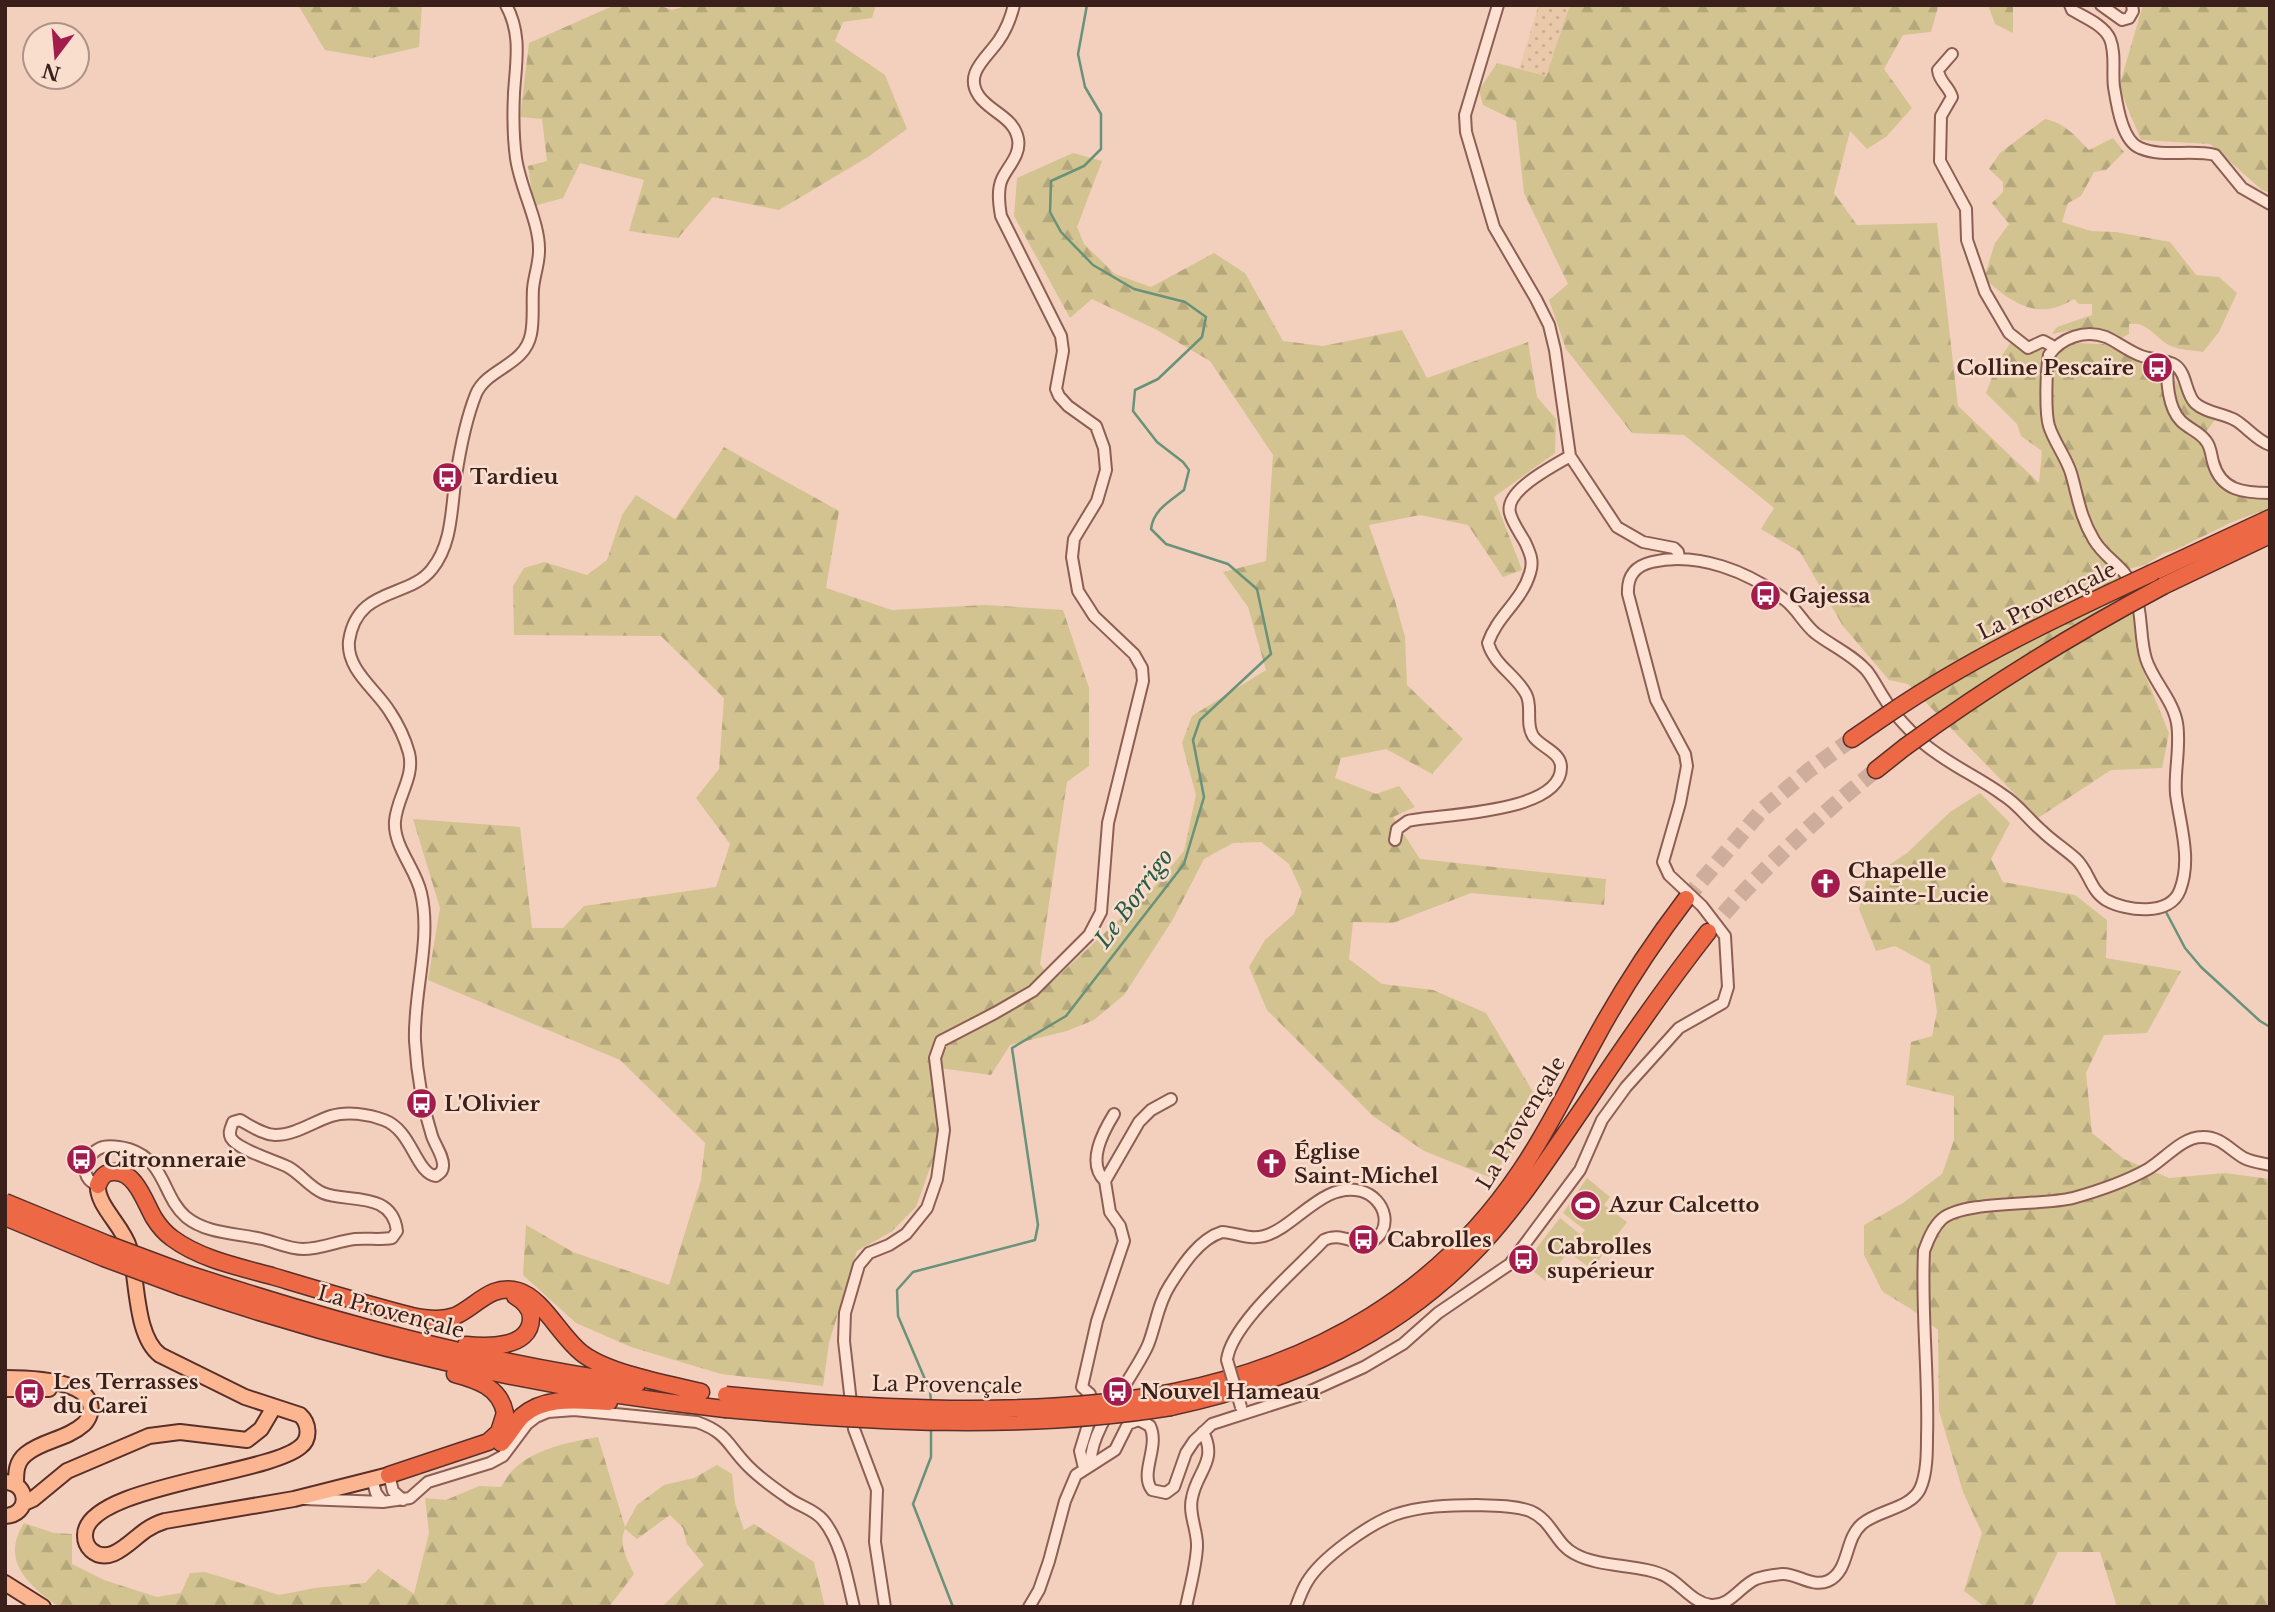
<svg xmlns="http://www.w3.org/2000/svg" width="2275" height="1612" font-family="'Libre Baskerville',serif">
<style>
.farmland{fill:url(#farmland-dots)}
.forest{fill:url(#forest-firs)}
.park{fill:#d2c390}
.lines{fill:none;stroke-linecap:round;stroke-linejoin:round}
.stream{stroke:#689279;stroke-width:2.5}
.highway-tunnel{stroke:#cead9d;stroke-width:16;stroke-dasharray:16 8;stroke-linecap:butt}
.minor-casing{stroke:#8d5f54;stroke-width:14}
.major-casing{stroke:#5a2f29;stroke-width:18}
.highway-casing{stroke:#5a2f29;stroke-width:19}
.minor{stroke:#fde1d2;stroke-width:10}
.major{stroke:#fbb590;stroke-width:14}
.highway{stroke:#ed6844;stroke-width:16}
.minor-bridge-casing{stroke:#8d5f54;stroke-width:14;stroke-linecap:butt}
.highway-bridge-casing{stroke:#5a2f29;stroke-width:19;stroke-linecap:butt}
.minor-bridge{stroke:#fde1d2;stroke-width:10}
.highway-bridge{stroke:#ed6844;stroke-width:16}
.labels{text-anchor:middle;stroke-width:5;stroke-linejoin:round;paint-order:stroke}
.poi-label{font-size:21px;font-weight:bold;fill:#3a1f1b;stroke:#f9dece;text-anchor:start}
.street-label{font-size:21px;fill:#3a1f1b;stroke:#f9dece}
.water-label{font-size:23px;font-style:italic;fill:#285c47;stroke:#f9dece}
</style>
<defs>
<pattern id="farmland-dots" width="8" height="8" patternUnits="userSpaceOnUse" patternTransform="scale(1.75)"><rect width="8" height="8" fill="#e9c9aa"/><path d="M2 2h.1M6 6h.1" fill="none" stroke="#c9ac92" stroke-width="1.8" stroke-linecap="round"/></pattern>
<pattern id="forest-firs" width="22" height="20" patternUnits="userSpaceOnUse" patternTransform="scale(1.75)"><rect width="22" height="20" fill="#d2c390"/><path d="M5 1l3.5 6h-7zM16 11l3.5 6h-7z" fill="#b5a77c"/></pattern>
</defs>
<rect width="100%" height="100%" fill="#f3d0be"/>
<!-- farmland -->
<path class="farmland" d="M1533,5H1570L1546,76L1519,69L1538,7Z"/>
<!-- forest -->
<path class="forest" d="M298,5H422L419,47L371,58L325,50Z
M615,5H658L672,10L689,5H876L872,18L843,22L835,41L885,75L907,129L868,157L779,210L713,197L678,238L629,231L644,180L580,163L563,198L534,206L528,166L547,161L542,119L520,117L529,43Z
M1570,5H1941L1938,7L1931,32L1903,35L1884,69L1912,108L1886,137L1867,149L1850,131L1834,193L1857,225L1937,223L1958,406L2039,483L2042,451L2021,436L2017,424L1986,393L1997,364L2010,343L2039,350L2075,343L2104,344L2176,381L2193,410L2215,420L2199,441C2206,448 2207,457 2210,467C2217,495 2246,494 2270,497V508L2232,522L2175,550L2164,553L2145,565L2128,569L2139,660L2169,733L2162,768L2111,770L2038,818L1908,684L1889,680L1843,626L1800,552L1761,529L1774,508L1684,435L1632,433L1566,349L1549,300L1568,284L1524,193L1516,121L1483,105L1479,90L1497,63L1546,76Z
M1988,5H2013V33L1995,24Z
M2143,5H2270V193L2262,190L2210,144L2141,140L2119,87Z
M2045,119C2065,123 2075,136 2089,150L2113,138L2124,152L2106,170L2094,172L2081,196L2068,203L2062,222L2091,231L2116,232L2170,242L2196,275L2219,277L2237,293L2219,332L2203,352C2193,350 2178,350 2169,345C2155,337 2147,321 2129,324V334L2120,339L2089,327L2052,334L2057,327L2092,315V304H2079L2074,299C2037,322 2012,303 1984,278L1995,243L2009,224L1992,203L2003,192V182L1989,169L2000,153Z
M1073,153L1102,161L1077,227L1084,244L1115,274L1151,287L1214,253L1245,273L1283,341L1323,346L1402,330L1427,378L1528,342L1537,397L1556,419L1555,453L1494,497L1522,570L1503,577L1468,525L1420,515L1369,525L1395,601L1405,637L1407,685L1463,739L1432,774L1386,749L1341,758L1335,778L1376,794L1399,786L1415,807L1393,817L1420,859L1606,879L1604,905L1471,893L1393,923L1353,922L1349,959L1382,984L1433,990L1486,1013L1536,1097L1515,1149L1489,1177L1424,1151L1373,1116L1267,1010L1249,967L1265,940L1294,914L1302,892L1289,864L1261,842L1233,843L1204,859L1172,921L1124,995L1094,1020L1067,1031L1010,1045L991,1075L932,1067L939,1143L916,1207L891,1232L857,1251L829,1343L823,1386L721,1374L631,1347L576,1323L523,1275L526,1225L573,1252L669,1285L701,1180L705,1143L620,1060L428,980L440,908L413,819L520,827L532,928H563L584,906L716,887L730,844L696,798L719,769L724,698L661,636L514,635L513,586L524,568L544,562L587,575L607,560L622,515L636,495L675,519L724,447L839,511L826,588L892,610L985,605L1063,610L1089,688V766L1067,782L1040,964L1052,982L1155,886L1184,851L1196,795L1182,743L1192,716L1266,670L1248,607L1223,572L1266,561L1273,455L1210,361L1157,330L1092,299L1070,318L1014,216L1017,178Z
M1980,793L2010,823L1991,859L2003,882L2075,895L2107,920L2106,958L2181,971L2147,1033L2104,1035L2086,1073L2092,1133L2124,1159L2169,1178L2225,1173L2270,1179V1607H2117L2100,1552H2058L2031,1607H1985L1964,1591L1982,1533L1963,1492L1939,1411L1938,1330L1911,1309L1883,1292L1864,1255V1225L1903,1203L1942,1174L1954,1140V1096L1906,1085L1911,1042L1932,1036L1937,1012L1930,965L1895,946L1876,951L1859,909L1866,881L1907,853L1950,812Z
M598,1437L625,1527L637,1505L664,1485L694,1478L717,1465L732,1474L735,1503L744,1530L754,1524L814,1562L825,1607H662L704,1565L687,1544L683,1528L670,1515L637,1539L625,1529C618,1544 627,1559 634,1574L609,1607H59C28,1585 0,1561 24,1523L54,1533L72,1534V1564L104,1580L157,1597L181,1593L190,1573L205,1572L279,1595L315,1588L365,1583L378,1569L414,1594L429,1533L425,1498L446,1500L479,1486L501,1487C505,1482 509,1473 514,1469C536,1448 570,1442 598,1437Z"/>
<!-- park -->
<path class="park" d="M1587,1178L1610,1197L1604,1205L1627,1222L1592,1269L1568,1252L1546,1281L1524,1264L1560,1218L1581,1235L1585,1230L1563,1213Z"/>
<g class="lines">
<!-- stream -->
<path class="stream" d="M2166,912L2185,948L2201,967L2260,1021L2270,1027
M931,1401L930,1391L898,1316L897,1290L913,1272L1035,1240L1038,1225L1012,1048L1066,1016L1184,864L1204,797L1193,740L1200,720L1271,654L1257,589L1228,564L1166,544L1151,529C1153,510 1170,501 1184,490L1189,470L1183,462L1157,442L1133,411L1135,390L1158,379L1202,337L1206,317L1185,302L1134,289L1093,265L1061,232L1050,212L1051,181L1084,166L1101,149V114L1085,87L1078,54L1087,5
M931,1429V1457L913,1504L953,1607"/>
<!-- highway-tunnel -->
<path class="highway-tunnel" d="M1686,899L1763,809L1808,771L1852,739
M1708,932C1758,873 1815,819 1876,770"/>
<defs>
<path id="minor" d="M1498,5L1465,115L1466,132L1494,227L1536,299L1549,325L1555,350L1570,456L1617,527L1643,542L1674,548L1678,552L1679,558
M2070,5L2072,10C2084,17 2104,25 2110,39C2116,54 2112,71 2114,87C2117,105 2122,141 2140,148C2163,158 2191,149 2215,155L2242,188L2270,204
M2101,5L2122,20L2129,18L2133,11L2132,5
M1952,54L1938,70C1939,82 1949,86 1952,97L1941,116L1940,161L1966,209L1967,240L1985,292L2009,333L2028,348L2043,341L2054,347
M2168,363C2166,380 2168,408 2181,421C2189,429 2200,432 2206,441C2211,447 2211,455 2213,462C2221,491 2244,493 2270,493
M1395,840L1397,829L1408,821C1438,814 1562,814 1561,767C1561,752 1540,747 1533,736C1525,723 1533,707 1526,694C1516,675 1494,665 1488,643C1497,616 1522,601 1530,573C1534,561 1530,553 1525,542C1520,533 1512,522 1510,513C1504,490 1554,466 1570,456
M1105,1181C1086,1163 1103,1132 1114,1114
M98,1185C76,1178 86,1152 103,1147C112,1145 121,1147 129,1149C166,1161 162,1196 186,1217C207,1234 236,1233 262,1239C275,1242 289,1249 303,1249C321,1249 338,1241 355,1239C368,1238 380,1240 392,1238L397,1231C392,1190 346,1203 323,1193C309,1187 301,1174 288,1167C274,1160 238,1150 231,1138C228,1132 231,1128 233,1122L240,1120C251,1126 262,1134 275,1135C295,1135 313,1122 331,1116C347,1111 368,1114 384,1120C412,1130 416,1174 436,1176C440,1173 443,1171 443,1166C444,1157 435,1145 432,1136C422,1105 417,1073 415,1041C413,994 432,939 421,893C416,869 393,846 395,821C397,797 415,777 409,753C405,739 398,724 390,712C377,690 346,670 349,641C357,586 409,599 432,569C453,543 451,507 456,476C460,450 466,419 476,394C487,368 525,366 531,334C534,320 532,304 533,289C534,276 539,264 539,251C540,223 520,188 516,158C513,136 513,114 514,93C516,62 522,34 506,5
M1091,1464C1088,1431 1134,1377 1148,1345C1156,1325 1158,1303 1170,1285C1182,1266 1199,1239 1222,1232C1237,1233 1249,1240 1264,1236C1296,1227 1323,1181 1361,1191C1386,1198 1395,1231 1369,1243C1352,1244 1340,1232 1324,1240C1298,1268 1231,1324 1227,1360
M1084,1468L1080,1451L1088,1425L1090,1394L1082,1387L1097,1321L1124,1241L1120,1226L1110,1212L1105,1181L1139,1122L1151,1110L1171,1099
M389,1475L393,1491L403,1500
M372,1479L376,1493L383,1502
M304,1499L383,1502L410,1498L428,1482L490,1463L503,1456L527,1424L536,1417L548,1412L574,1410L697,1422C728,1433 727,1445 749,1467C760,1478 774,1488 787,1497C798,1506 814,1509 823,1520C842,1543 847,1579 854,1607
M885,1607L875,1542L877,1490L854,1429L844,1341L845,1313L859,1265L869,1253L889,1245L906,1234L927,1208L937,1179L944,1130L935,1058L941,1041L995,1013L1033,991L1089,935L1101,912L1108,823L1143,681L1142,668L1134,654L1094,616L1078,591L1072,557L1074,539L1097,501L1106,470L1104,448L1096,426L1068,406L1059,396L1056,389L1063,351L1061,336L1001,216C999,204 997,190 1002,179C1008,166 1021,155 1018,139C1014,117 990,112 979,96C963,73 988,57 999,40C1006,30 1011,17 1014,5
M1029,1607L1039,1590L1049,1561L1065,1501L1076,1475L1115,1450L1128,1424L1139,1420L1150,1426C1160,1447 1139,1473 1152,1490L1166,1493L1174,1487L1186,1453L1194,1441L1212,1424L1302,1395L1364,1367L1403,1344L1438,1313L1510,1264L1580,1170L1602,1120L1626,1087L1679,1028L1723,1003L1728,987L1725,936L1702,906L1669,875L1663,862L1680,803L1687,766L1685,754L1656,700L1628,594C1627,576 1635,566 1652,562C1697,551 1750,572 1785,600C1797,609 1803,623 1815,633C1832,646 1853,655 1867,671C1874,680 1878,689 1884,698C1894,715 1908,729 1922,742C1947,764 1977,776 2003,795C2018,804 2028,819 2041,830C2052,841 2065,849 2076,859C2089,871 2090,890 2106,900C2126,911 2170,917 2180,890C2192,859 2180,825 2176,794C2174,771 2181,746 2177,723C2173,700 2153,681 2146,659C2139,636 2143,612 2134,589C2124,565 2106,560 2094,540C2080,517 2078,497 2071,473C2066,457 2054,442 2049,426C2045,413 2046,370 2049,355C2061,338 2085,329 2106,337C2117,342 2127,350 2139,355C2150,360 2166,359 2175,365C2187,373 2185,393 2195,403C2206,413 2222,413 2235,420C2247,427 2256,440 2270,445
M1186,1607C1190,1587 1196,1567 1197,1547C1198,1531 1188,1514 1192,1498C1197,1471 1218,1461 1203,1432
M1296,1607C1299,1599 1302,1590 1307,1582C1321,1558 1368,1525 1394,1515C1420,1506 1449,1505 1477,1505C1494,1506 1514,1505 1530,1511C1552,1520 1556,1545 1575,1554C1600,1568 1644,1564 1667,1577C1682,1585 1693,1603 1711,1605C1731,1606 1740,1586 1756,1579C1764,1576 1773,1575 1782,1574C1797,1573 1812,1588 1828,1581C1850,1571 1844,1539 1862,1524C1878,1510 1910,1509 1920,1489C1927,1474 1927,1452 1927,1437C1929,1375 1921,1313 1924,1251C1928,1240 1933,1227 1942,1219C1964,1200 2042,1206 2073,1198C2098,1191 2125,1182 2148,1169C2165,1159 2182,1137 2202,1137C2220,1136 2230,1150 2244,1158C2252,1162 2261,1163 2270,1165"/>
<path id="major" d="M98,1185C96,1205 123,1226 129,1247C138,1277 134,1335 160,1355L245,1397L300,1415C309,1423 311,1439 300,1447C267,1475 83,1486 85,1536C85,1542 87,1546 91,1550C110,1567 131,1540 146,1530C152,1526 158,1523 165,1521L294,1499L389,1475
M5,1378C25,1378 84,1379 90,1404C92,1411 89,1419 84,1424C66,1440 43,1440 26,1454C16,1462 16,1472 16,1484
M5,1389H49
M5,1482C30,1483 30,1515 5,1516
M24,1503L33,1499L67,1471L149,1436L180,1432L247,1440L261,1429L274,1407
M5,1583L43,1607"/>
<path id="highway" d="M2152,573L2270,518
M2163,586L2270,535
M1852,739L1884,717
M1876,770L1905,747
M98,1185C101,1177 105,1172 114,1172C136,1171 145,1203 154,1218C159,1226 165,1233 172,1238C200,1259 239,1267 272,1276C319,1290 365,1304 412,1316C426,1319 441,1321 455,1316C476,1307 491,1283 518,1291C543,1298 561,1338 583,1354C610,1374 668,1384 701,1392
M182,1272C331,1321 482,1363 637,1384
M182,1287C358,1347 540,1389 725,1409
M466,1345C486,1347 531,1349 531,1318C531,1308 523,1301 515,1296
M1174,1392C1317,1363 1439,1293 1521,1170C1549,1129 1570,1084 1594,1041C1621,991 1651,945 1686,899
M1171,1407C1291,1381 1394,1337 1480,1246C1520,1203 1552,1153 1585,1105C1624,1046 1664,988 1708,932
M501,1443C509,1435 514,1424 522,1416C546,1395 580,1401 609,1402
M389,1475L488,1442L499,1432L505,1413C500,1387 477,1380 455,1374"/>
</defs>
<!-- minor casing -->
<use href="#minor" class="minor-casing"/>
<!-- major casing -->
<use href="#major" class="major-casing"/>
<!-- highway casing -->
<use href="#highway" class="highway-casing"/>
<!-- minor -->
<use href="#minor" class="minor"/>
<!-- major -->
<use href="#major" class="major"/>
<!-- highway -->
<use href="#highway" class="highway"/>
<defs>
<path id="minor-bridge" d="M1227,1360L1241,1407"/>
<path id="highway-bridge" d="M1884,717C1968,659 2060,616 2152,573
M1905,747C1988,686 2073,634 2163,586
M5,1202L107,1244L182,1272
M5,1217L104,1258L182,1287
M726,1395C872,1409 1031,1419 1174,1392
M725,1409C873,1422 1023,1431 1171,1407"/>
</defs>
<!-- minor-bridge casing -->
<use href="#minor-bridge" class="minor-bridge-casing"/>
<!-- highway-bridge casing -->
<use href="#highway-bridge" class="highway-bridge-casing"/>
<!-- minor-bridge -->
<use href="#minor-bridge" class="minor-bridge"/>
<!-- highway-bridge -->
<use href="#highway-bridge" class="highway-bridge"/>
</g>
<!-- icons -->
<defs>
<symbol id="bus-disc" viewBox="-11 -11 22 22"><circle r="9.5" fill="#a31d4c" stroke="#f9dece"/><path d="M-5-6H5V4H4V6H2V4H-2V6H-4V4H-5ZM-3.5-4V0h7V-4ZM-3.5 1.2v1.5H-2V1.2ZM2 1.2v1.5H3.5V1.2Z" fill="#fff"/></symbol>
<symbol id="church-disc" viewBox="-11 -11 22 22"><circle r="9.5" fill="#a31d4c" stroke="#f9dece"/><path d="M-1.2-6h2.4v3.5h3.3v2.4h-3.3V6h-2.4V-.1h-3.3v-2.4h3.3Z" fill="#fff"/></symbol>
<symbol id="stadium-disc" viewBox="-11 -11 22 22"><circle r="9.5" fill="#a31d4c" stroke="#f9dece"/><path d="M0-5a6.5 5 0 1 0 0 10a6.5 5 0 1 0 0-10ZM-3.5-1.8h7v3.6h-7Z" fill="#fff"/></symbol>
</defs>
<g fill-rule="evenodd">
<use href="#bus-disc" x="2140" y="350" width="35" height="35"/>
<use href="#bus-disc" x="430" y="460" width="35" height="35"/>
<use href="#bus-disc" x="1748" y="578" width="35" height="35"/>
<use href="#church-disc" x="1808" y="866" width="35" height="35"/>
<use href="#bus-disc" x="404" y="1086" width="35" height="35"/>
<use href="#bus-disc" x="64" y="1142" width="35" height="35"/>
<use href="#church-disc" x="1254" y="1146" width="35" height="35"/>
<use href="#stadium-disc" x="1568" y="1188" width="35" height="35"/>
<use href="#bus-disc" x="1346" y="1222" width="35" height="35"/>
<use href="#bus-disc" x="1506" y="1242" width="35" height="35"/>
<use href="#bus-disc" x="1100" y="1374" width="35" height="35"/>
<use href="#bus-disc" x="12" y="1376" width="35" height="35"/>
</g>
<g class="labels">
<!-- poi labels -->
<g class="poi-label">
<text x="2134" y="375" text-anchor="end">Colline Pescaïre</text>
<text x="470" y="484">Tardieu</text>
<text x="1789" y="603">Gajessa</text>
<text x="1848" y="878">Chapelle<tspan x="1848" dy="24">Sainte-Lucie</tspan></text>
<text x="444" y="1111">L'Olivier</text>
<text x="1294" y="1159">Église<tspan x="1294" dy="24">Saint-Michel</tspan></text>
<text x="104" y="1167">Citronneraie</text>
<text x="1609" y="1212">Azur Calcetto</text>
<text x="1387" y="1247">Cabrolles</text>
<text x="1547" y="1254">Cabrolles<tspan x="1547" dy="24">supérieur</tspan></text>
<text x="53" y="1389">Les Terrasses<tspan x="53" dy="24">du Careï</tspan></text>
<text x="1140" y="1399">Nouvel Hameau</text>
</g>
<!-- street labels -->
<g class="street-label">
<text transform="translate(2047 601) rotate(-26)" y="7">La Provençale</text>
<text transform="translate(1521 1123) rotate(-59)" y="7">La Provençale</text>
<text transform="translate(391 1312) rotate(15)" y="7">La Provençale</text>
<text transform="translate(947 1385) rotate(1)" y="7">La Provençale</text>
</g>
<!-- water labels -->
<g class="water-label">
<text transform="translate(1134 898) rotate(-54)" y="8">Le Borrigo</text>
</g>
</g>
<!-- border -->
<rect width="2275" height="1612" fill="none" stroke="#3a1f1b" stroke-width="14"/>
<!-- north arrow -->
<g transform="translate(56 56) rotate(196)"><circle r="33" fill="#f9dece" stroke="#ad9286" stroke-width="2"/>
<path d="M0-5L12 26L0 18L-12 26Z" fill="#a31d4c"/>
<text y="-10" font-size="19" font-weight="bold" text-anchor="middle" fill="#3a1f1b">N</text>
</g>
</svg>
